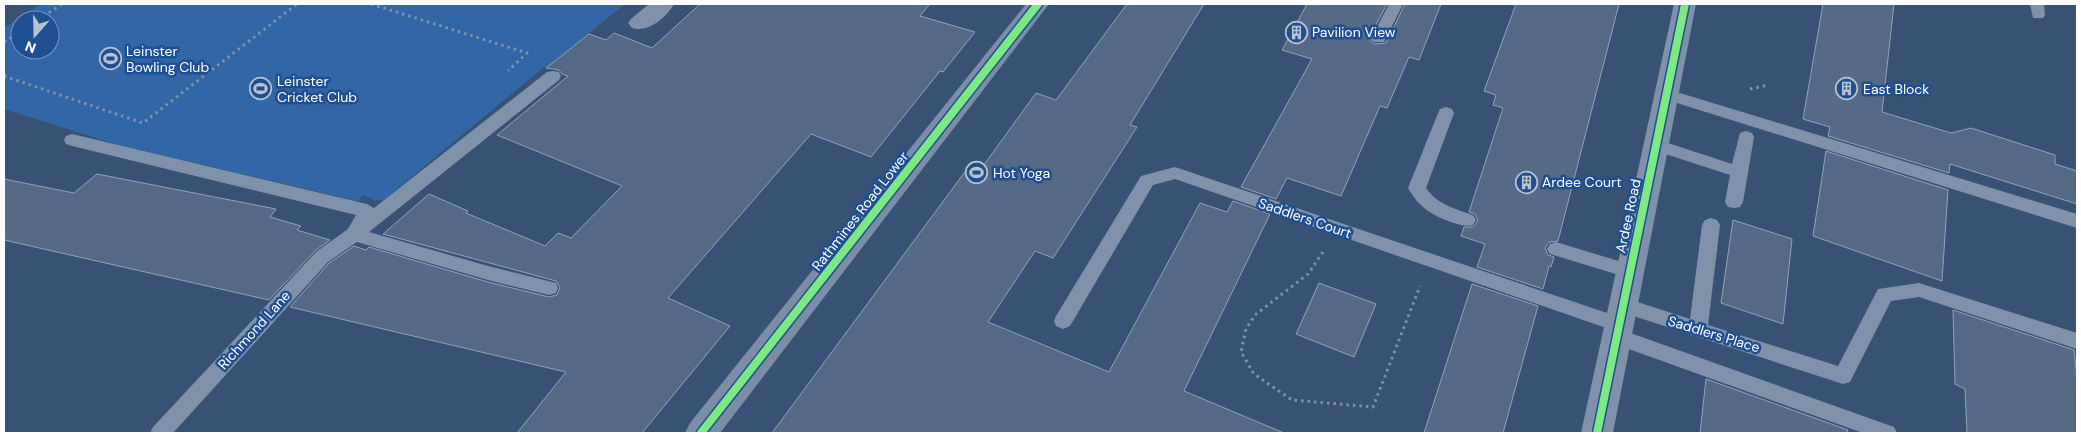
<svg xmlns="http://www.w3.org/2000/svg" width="2081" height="437" font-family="'DM Sans',sans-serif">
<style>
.green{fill:#3366a6;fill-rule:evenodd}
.building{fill:#546a86;stroke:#94a3b7}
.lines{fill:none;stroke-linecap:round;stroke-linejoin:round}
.path{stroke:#7f92a9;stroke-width:3;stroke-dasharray:2.5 4;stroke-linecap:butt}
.lane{fill:#7f92a9;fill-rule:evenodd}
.street{fill:#7f92a9;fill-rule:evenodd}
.secondary{fill:#7c8ea6;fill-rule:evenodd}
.cycleway-casing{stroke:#1e4f90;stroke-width:11}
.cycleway{stroke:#7ce984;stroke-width:8}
.labels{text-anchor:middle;stroke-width:5;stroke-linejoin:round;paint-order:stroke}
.poi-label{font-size:14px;fill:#fff;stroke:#1e4f90;text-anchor:start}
.street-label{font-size:14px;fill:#fff;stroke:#1e4f90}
</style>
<rect width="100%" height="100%" fill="#385276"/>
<!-- green -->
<path class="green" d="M41,4H625L546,68L544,67L385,199L375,201L364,195L357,201L118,145L4,109V28ZM20,20H50V50H20Z"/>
<!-- building -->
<path class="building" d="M700,4H930L920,16L975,32L943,72L940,71L871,157L811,134L668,298L730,326L642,433H517L566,372L290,307L329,263L354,246L366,250L369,247L488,282L549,297L557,295L560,287L556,281L383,234L429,194L468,211L466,213L545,246L558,233L571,238L622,186L497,135L568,76L562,74L559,70L546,68L589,34L606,40L614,33L652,48Z
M1127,4H1204L1130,125L1137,127L1053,258L1035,251L988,322L1109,372L1200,203L1227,212L1233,201L1270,214L1184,391L1284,433H772L970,165L981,169L1036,93L1056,100Z
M1307,4H1387L1369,38L1374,44L1386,43L1405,4H1441L1419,60L1409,57L1387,108L1380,106L1341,196L1287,178L1276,199L1241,187L1312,59L1282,50Z
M1516,4H1619L1558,241L1549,242L1545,248L1548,255L1554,257L1551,267L1549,266L1543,289L1477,267L1485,244L1461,236L1464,227H1473L1478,221L1475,214L1469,212L1503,108L1493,105L1496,95L1484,91Z
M1823,4H1894L1882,112L1951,133L1971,128L2055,155V164L2077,171V204L1950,164L1949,173L1828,136L1830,127L1803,119Z
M1826,151L1948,190L1942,281L1813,236Z
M97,174L276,209L270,217L301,226L297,230L330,240L315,251L269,300L4,240V179L74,193Z
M1733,220L1792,239L1783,324L1721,303Z
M1319,283L1376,304L1354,357L1296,334Z
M1472,284L1538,306L1503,433H1424Z
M1953,310L2074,350L2077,376V433H1967L1965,389L1955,384Z
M1706,379L1848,430L1847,433H1700Z"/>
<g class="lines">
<!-- path -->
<path class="path" d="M371,4L527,53L508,71
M38,20L62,4
M4,42L20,32
M4,76L143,123L297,4
M1750,89L1769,85
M1323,252L1308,274L1255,315L1246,329L1241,352L1254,374L1292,400L1373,407L1420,286"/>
<!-- lane -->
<path class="lane" d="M1389,4H1403L1384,42H1374L1371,39Z
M2030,4H2044L2045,15L2043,18H2033Z
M553,71L559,72L561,76L559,80L369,232L488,266L556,283L558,288L556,293L549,295L488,280L357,242L328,262L173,433H150L153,427L316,252L348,229L356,215L72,146L66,144L64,140L66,136L72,134L367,204L374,208L547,72Z
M1667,89L2077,214V228L1661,98L1659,94L1661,90Z
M1446,107L1452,109L1454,113L1426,188C1437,204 1455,209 1473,215L1476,220L1473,225C1466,227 1461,225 1454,223C1433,216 1419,208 1408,188L1438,113L1440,109Z
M1746,131L1752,133L1754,137L1743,202L1740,207L1734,208L1728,207L1725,202L1730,175L1650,149L1648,145L1650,141L1656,139L1732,164L1740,133Z
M1175,167L1625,319L1627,324L1622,330L1894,427L1897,433H1863L1609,342L1606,336L1612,330L1175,179L1153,185L1070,326L1063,329L1056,326L1054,321L1056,316L1141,176Z
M1711,218L1717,220L1720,225L1708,325L1838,366L1878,289L1919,283L2077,333V349L1919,297L1891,301L1850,382L1843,384L1615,310L1613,305L1615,300L1622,297L1690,319L1702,225L1705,220Z
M1556,242L1635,266L1638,271L1635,276L1629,278L1550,254L1547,249L1550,244Z"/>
<!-- street -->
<path class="street" d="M649,4H674C666,18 648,33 632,28L628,23L632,18Z
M1674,4H1696L1613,433H1581Z"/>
<!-- secondary -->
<path class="secondary" d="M1026,4H1049L720,433H685L690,423Z"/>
<defs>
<path id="cycleway" d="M701,433L1038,4
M1597,433L1685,4"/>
</defs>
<!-- cycleway casing -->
<use href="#cycleway" class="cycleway-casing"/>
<!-- cycleway -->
<use href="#cycleway" class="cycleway"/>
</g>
<!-- icons -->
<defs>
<symbol id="building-ring" viewBox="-11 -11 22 22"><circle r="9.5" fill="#1e4f90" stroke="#b9c2cf" stroke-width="1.5"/><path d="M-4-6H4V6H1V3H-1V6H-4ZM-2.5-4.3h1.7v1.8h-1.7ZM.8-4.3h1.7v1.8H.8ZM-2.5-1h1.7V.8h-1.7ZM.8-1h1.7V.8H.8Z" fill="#b9c2cf"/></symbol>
<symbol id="stadium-ring" viewBox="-11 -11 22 22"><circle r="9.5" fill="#1e4f90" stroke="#b9c2cf" stroke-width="1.5"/><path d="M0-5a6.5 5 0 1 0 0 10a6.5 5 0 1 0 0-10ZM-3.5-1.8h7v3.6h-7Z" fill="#b9c2cf"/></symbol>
</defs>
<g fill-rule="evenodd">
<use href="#building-ring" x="1284" y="20" width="25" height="25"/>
<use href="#stadium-ring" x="98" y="46" width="25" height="25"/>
<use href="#stadium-ring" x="248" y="76" width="25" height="25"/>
<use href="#building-ring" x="1834" y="76" width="25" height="25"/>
<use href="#stadium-ring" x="964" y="160" width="25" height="25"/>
<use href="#building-ring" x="1514" y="170" width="25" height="25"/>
</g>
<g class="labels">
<!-- poi labels -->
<g class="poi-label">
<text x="1312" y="37">Pavilion View</text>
<text x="126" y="56">Leinster<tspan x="126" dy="16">Bowling Club</tspan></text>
<text x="277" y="86">Leinster<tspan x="277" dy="16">Cricket Club</tspan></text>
<text x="1863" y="94">East Block</text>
<text x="993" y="178">Hot Yoga</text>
<text x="1542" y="187">Ardee Court</text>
</g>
<!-- street labels -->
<g class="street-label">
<text transform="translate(860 211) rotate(-52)" y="5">Rathmines Road Lower</text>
<text transform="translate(1628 216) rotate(-78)" y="5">Ardee Road</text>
<text transform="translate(1305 218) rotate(19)" y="5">Saddlers Court</text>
<text transform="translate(254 330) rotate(-48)" y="5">Richmond Lane</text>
<text transform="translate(1714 334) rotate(17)" y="5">Saddlers Place</text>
</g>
</g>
<!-- border -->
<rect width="2081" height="437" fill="none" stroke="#ffffff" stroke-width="10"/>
<!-- north arrow -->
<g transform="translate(35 35) rotate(200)"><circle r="24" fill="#1e4f90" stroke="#7895bc"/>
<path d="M0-4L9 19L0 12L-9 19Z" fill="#b9c2cf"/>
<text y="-8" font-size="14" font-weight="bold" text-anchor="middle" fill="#ffffff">N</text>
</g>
</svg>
